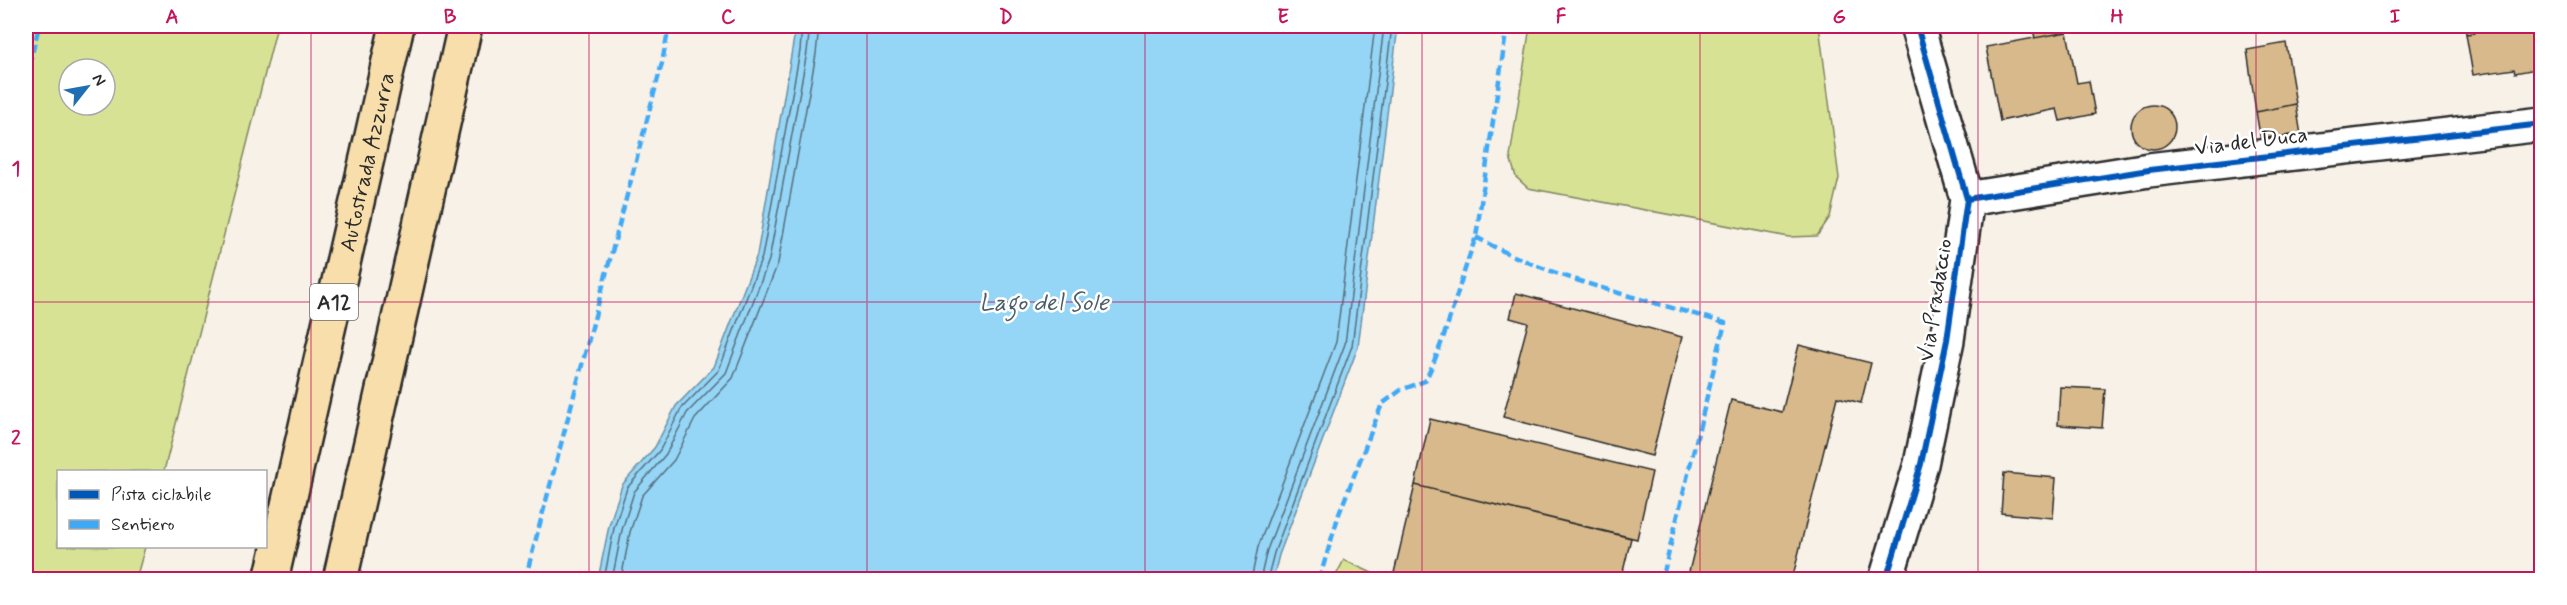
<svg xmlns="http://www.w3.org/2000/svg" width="2567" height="605" font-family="Mynerve,sans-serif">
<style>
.green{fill:#d7e295;stroke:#818660;stroke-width:1.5;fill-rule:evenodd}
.water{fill:#95d5f6;stroke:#6b91a5;stroke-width:1.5}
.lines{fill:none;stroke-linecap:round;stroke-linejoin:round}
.shore{stroke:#556f7c;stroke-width:1.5}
.building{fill:#d7b98b;stroke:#2b2b2b;stroke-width:1.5}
.minor-casing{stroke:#2b2b2b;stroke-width:38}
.motorway-casing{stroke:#2b2b2b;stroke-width:38}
.minor{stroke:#fff;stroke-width:33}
.motorway{stroke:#f8deab;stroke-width:33}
.quiet{stroke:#3fa9f5;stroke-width:4.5;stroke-dasharray:9 4.5;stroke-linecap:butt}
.cycleway-casing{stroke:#fff;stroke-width:10}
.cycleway{stroke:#0057b8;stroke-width:6}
.grid{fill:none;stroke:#c2185b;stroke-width:1.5;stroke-opacity:0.55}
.labels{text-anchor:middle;stroke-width:5;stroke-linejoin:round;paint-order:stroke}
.shield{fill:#fff;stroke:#6b6b6b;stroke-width:1.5}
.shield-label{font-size:21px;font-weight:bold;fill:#2b2b2b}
.street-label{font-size:22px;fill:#2b2b2b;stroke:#fff}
.water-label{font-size:24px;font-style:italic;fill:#4b5e68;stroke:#fff}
.neatline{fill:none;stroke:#c2185b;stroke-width:2}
.grid-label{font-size:20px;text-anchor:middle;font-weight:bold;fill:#c2185b}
</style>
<rect width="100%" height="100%" fill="#f7f1e8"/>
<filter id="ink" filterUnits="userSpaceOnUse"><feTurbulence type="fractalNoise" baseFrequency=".0167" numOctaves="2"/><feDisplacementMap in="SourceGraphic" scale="12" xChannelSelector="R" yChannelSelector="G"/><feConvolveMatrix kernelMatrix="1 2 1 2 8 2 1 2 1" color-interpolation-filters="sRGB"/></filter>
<g filter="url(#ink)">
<!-- green -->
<path class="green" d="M26,26H277L164,471L58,472V546L145,547L136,579H26ZM69,69H105V105H69Z
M1530,26H1819L1839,178L1830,217L1817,236L1789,237L1528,188L1516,177L1510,157Z
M1344,560L1385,579H1334Z"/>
<!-- water -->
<path class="water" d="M796,26H1398L1358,347L1279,555L1273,579H598L609,526L622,485L655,447L676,406L714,367L757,255Z"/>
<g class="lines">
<!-- shore -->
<path class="shore" d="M604,580L614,528L627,488L660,450L681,409L719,370L762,257L800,51L802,26
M612,580L622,530L634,492L666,454L687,413L726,373L769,260L807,52L810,26
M621,580L630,532L642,496L674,460L695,419L733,378L778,263L816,54L819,26
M1251,580L1258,547L1336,342L1375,26
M1260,580L1267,550L1345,344L1384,26
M1267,580L1274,553L1352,346L1392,26"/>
</g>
<!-- building -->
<path class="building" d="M2032,26H2066L2067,32L2035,38Z
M2465,26H2473L2474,33L2466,34Z
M2473,26H2541L2542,68L2515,73L2514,69L2473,75L2466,34L2474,33Z
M2067,32L2077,83L2089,81L2095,114L2060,121L2057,109L2000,121L1986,47Z
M2286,43L2296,104L2256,112L2247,50Z
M2296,104L2301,135L2261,141L2256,112Z
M2131 127a22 22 0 1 1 44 0a22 22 0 1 1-44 0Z
M1516,293L1682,337L1652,456L1503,417L1528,323L1510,318Z
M1799,345L1871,363L1861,403L1837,397L1792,580H1687L1731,400L1782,412Z
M2060,387L2105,389L2102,428L2058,425Z
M1430,419L1652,472L1637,539L1415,485Z
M2004,473L2056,478L2053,518L2001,513Z
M1415,485L1631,538L1621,580H1421L1394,573Z"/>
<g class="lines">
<defs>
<path id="minor" d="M1967,199L2149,170L2542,124
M1886,580L1921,464L1947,340L1967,199L1917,26"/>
<g id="motorway">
<path id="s1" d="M271,580L397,26"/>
<path d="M340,580L465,26"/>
</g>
</defs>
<!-- minor casing -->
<use href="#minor" class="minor-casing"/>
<!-- motorway casing -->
<use href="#motorway" class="motorway-casing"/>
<!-- minor -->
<use href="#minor" class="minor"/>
<!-- motorway -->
<use href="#motorway" class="motorway"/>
<!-- quiet -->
<path class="quiet" d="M26,78L39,26
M1476,237C1552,280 1642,298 1725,323L1662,580
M525,580L662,63L669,26
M1319,580L1339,514L1382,404L1401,390L1425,381C1448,335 1458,285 1476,237L1507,26"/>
<defs>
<path id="cycleway" d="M1967,199L2149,170L2542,124
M1886,580L1921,464L1947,340L1967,199L1917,26"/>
</defs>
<!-- cycleway casing -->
<use href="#cycleway" class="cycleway-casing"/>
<!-- cycleway -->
<use href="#cycleway" class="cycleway"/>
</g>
</g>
<!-- grid -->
<path class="grid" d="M311,26V580M589,26V580M867,26V580M1145,26V580M1422,26V580M1700,26V580M1978,26V580M2256,26V580M26,302H2542"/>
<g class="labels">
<!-- shield labels -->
<rect class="shield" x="310" y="284" width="48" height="36" rx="4.5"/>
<g class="shield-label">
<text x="334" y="309">A12</text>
</g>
<!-- street labels -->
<g class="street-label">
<text transform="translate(2251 140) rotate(-7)" y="8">Via del Duca</text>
<text dy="8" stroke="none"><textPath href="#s1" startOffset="429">Autostrada Azzurra</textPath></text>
<text transform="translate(1934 300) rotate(-81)" y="8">Via Pradaccio</text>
</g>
<!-- water labels -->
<g class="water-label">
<text x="1044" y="310">Lago del Sole</text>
</g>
</g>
<!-- margin -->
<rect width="2567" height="605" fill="none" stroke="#fff" stroke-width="66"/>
<!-- legend -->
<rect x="57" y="470" width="210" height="78" fill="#ffffff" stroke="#aaaaaa" stroke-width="1.5"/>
<rect x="69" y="490" width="30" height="9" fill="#0057b8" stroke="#aaaaaa" stroke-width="1.5"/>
<text x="111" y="500" font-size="18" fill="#2b2b2b">Pista ciclabile</text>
<rect x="69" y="520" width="30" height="9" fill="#3fa9f5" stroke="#aaaaaa" stroke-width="1.5"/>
<text x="111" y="530" font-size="18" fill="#2b2b2b">Sentiero</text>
<!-- north arrow -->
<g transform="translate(87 87) rotate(59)"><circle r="28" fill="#ffffff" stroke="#aaaaaa" stroke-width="1.5"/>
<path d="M0-4.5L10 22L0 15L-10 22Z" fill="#1f6fb2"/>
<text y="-9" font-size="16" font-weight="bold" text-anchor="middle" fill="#2b2b2b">N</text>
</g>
<rect x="33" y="33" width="2501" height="539" class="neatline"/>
<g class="grid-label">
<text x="172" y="23">A</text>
<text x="450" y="23">B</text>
<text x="728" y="23">C</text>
<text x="1006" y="23">D</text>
<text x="1283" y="23">E</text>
<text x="1561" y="23">F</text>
<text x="1839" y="23">G</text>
<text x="2117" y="23">H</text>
<text x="2395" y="23">I</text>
<text x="16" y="175">1</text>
<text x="16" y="444">2</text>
</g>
</svg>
